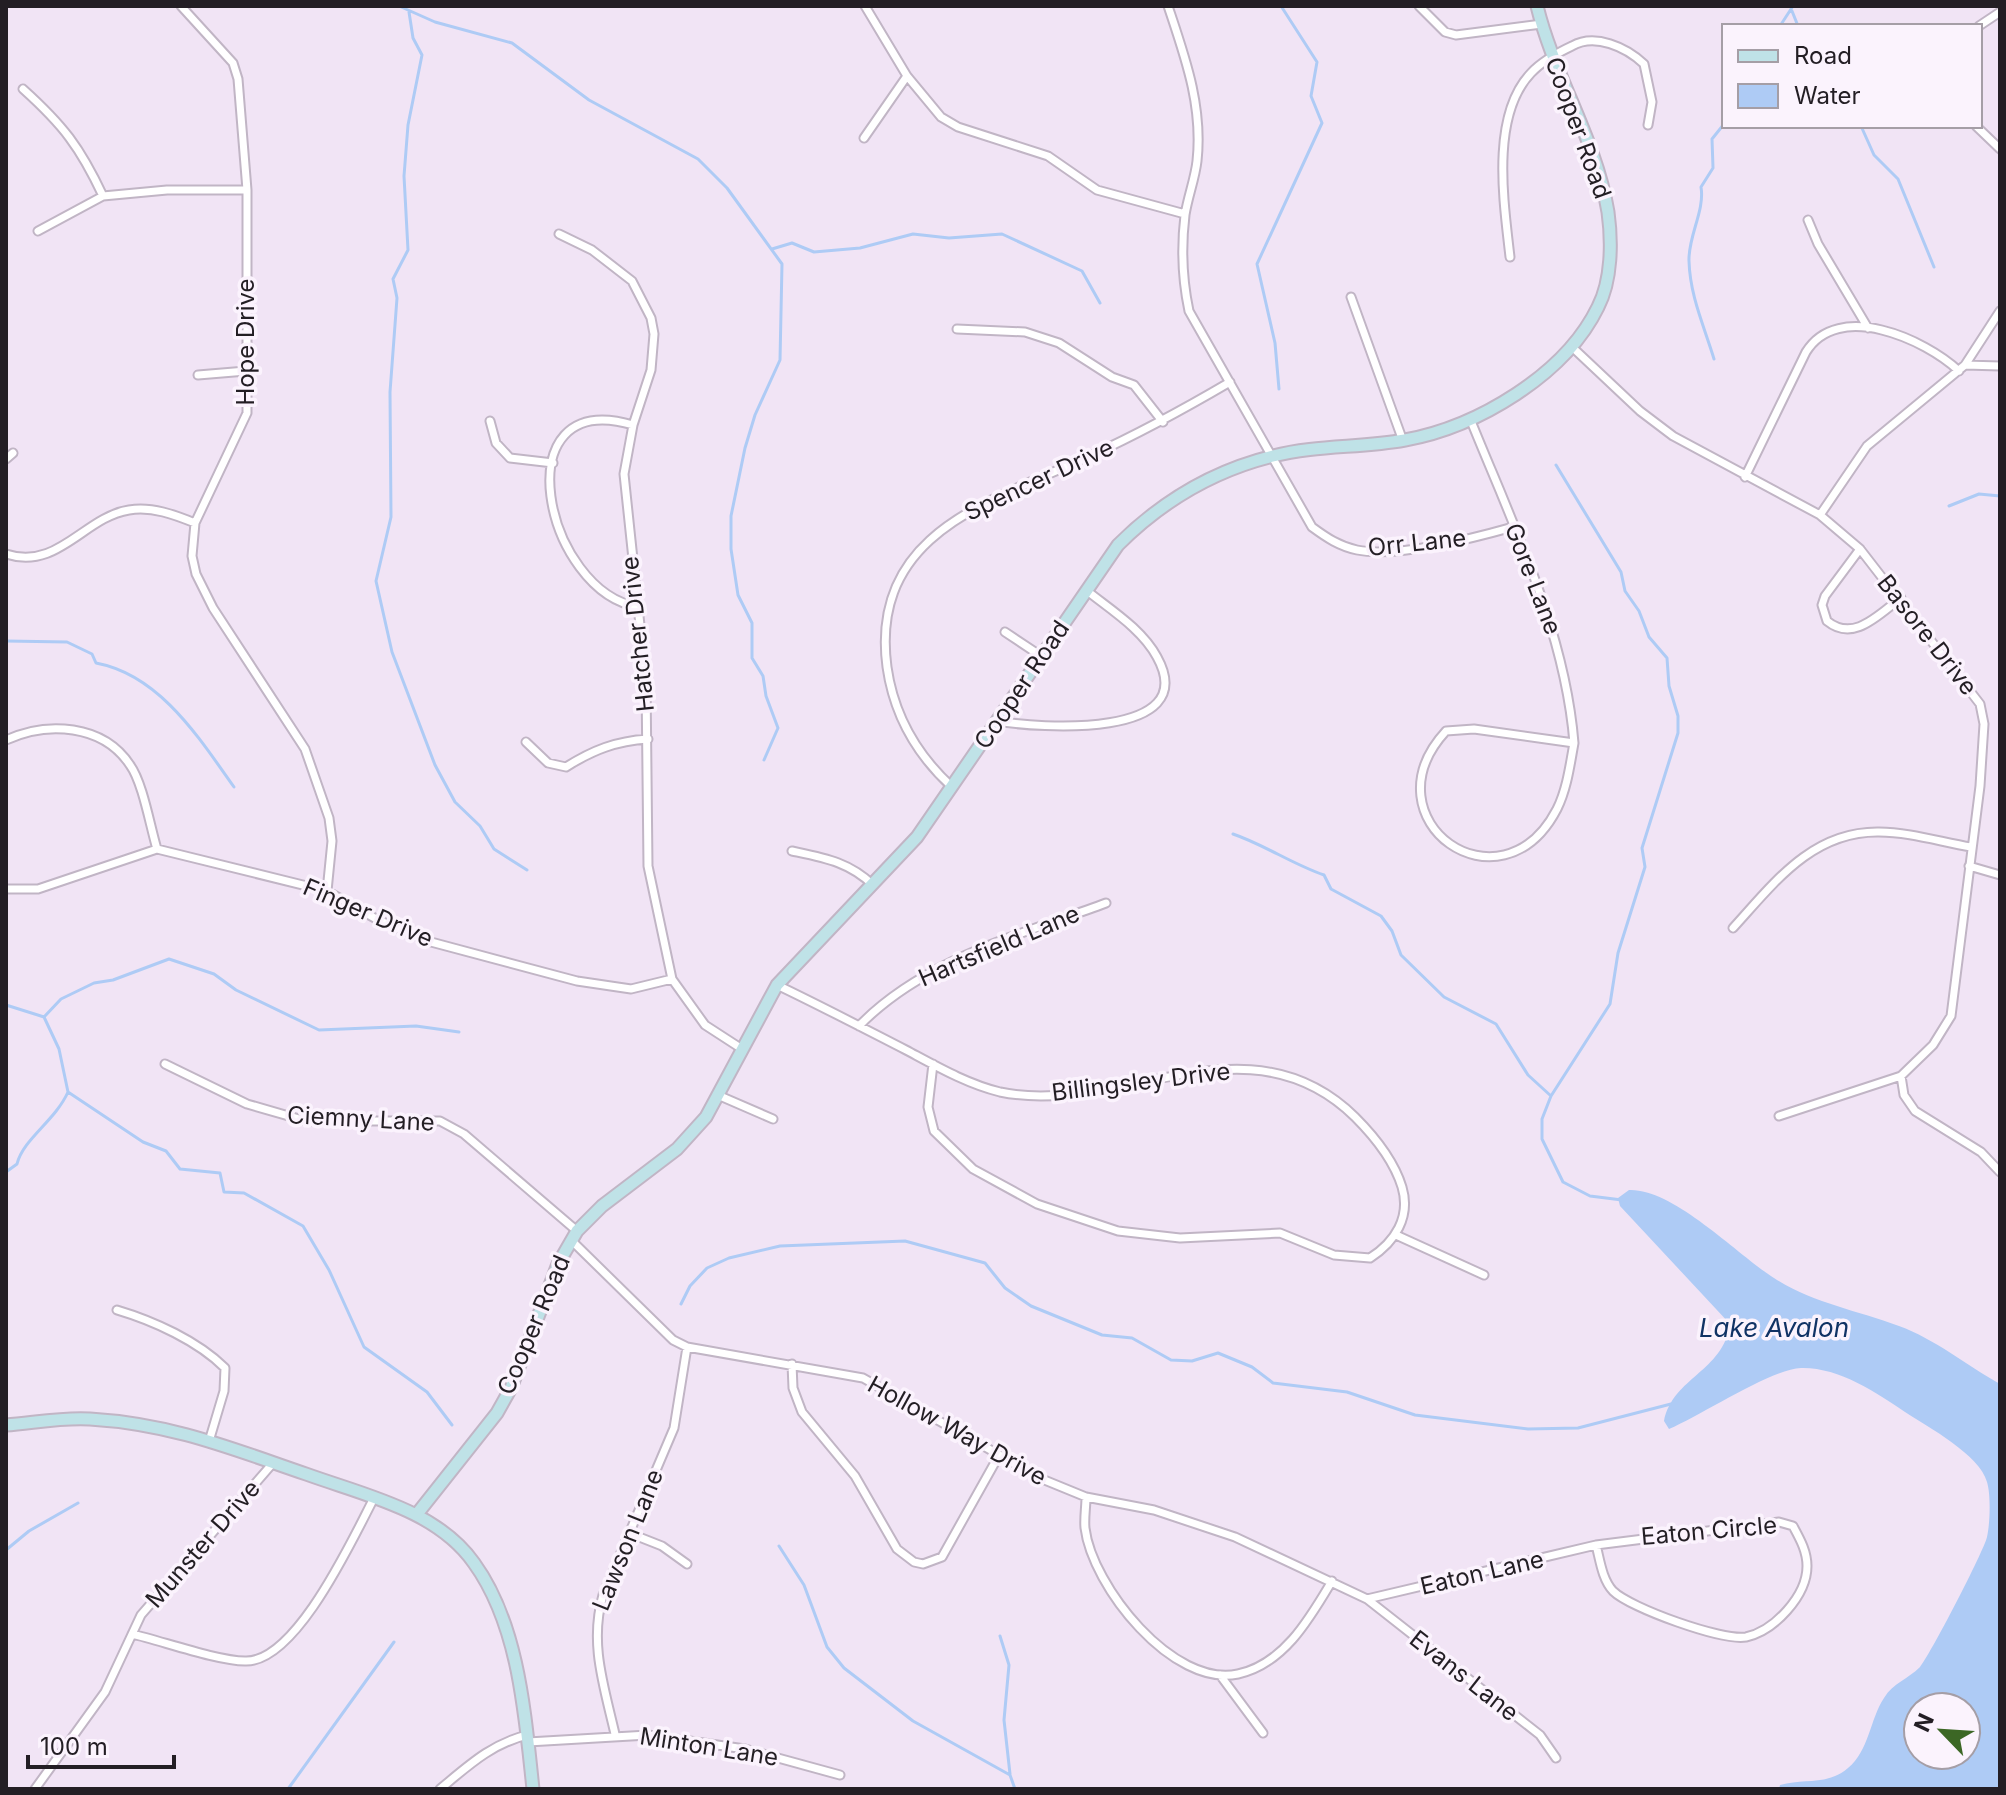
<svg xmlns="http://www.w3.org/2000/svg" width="2006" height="1795" font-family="Inter,sans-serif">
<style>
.water{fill:#aecbf5;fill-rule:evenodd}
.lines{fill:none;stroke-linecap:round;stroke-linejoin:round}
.stream{stroke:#aecbf5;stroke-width:3}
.street-casing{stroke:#c1b5c5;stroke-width:11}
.secondary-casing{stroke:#c1b5c5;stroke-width:15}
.street{stroke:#fff;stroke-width:7}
.secondary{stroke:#bfe2e7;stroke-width:11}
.labels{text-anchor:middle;stroke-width:7;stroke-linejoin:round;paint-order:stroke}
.street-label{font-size:24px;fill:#231e24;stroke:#fbf3fd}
.water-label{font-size:26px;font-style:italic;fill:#103365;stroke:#fbf3fd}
</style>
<rect width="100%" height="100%" fill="#f1e4f5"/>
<!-- water -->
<path class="water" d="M1629,1190C1673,1188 1738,1255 1774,1278C1813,1303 1856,1310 1899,1326C1935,1339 1966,1365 2000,1384V1789H1779L1780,1785C1805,1778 1827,1786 1848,1768C1869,1751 1870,1719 1884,1698C1893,1683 1908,1679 1920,1667C1929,1657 1984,1551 1987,1537C1990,1524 1991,1495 1987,1482C1980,1455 1928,1427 1905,1412C1876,1392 1838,1367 1801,1368C1771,1369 1702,1415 1669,1429L1664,1421C1673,1377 1723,1372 1730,1324L1620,1206L1618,1198ZM1918,1707H1966V1755H1918Z"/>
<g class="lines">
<!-- stream -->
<path class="stream" d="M399,6L435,22L512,43L589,100L698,159L727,188L782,264L780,360L755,415L745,448L731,516V549L738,595L752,623V658L763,676L766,696L778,728L764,760
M1792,11L1798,26
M409,12L413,38L422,55L408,125L404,176L408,250L393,279L397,298L390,392L391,517L376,581L392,652L435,765L455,802L480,826L494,849L527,870
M1780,26L1793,6
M1861,126L1874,155L1898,179L1934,267
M772,249L792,243L814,252L860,248L913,234L949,238L1002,234L1082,271L1100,303
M1714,359C1704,326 1690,296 1689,261C1688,236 1705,211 1701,187L1713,168L1712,139L1724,124
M1279,389L1275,343L1257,264L1322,123L1311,96L1317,62L1281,6
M1556,465L1621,572L1625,591L1639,611L1649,637L1667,658L1669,686L1678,716V733L1642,848L1645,867L1618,953L1610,1004L1551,1096L1542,1119V1139L1563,1182L1590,1196L1622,1200
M1949,506L1979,494L2000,496
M6,641L67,642L92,654L96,663C160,675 199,738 234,787
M1233,834C1265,845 1292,864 1324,875L1331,889L1381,916L1392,931L1401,955L1444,997L1496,1024L1528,1075L1551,1096
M6,1005L44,1017L59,1049L68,1092L143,1142L166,1151L180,1169L220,1173L224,1192L244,1193L303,1226L329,1270L364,1347L427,1392L452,1425
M44,1017L61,999L94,983L113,980L169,959L214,974L236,990L319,1030L416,1026L459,1032
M6,1172L17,1164C23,1139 55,1121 68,1092
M681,1304L690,1286L707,1268L729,1258L780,1246L905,1241L985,1263L1005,1288L1031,1306L1102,1335L1132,1338L1171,1360L1192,1361L1218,1353L1252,1367L1273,1383L1347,1392L1415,1415L1528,1429L1578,1428L1671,1404
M779,1546L804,1585L827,1647L844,1668L913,1721L1010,1775L1015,1789
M6,1550L29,1531L78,1503
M1000,1636L1009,1665L1004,1720L1010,1774
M288,1789L394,1642"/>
<defs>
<path id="street" d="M181,6L233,63L238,79L247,190V413L195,523L192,556L196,574L213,608L305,749L329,818L332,841L327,891
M865,6L907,76L941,117L958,127L1048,156L1097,190L1185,214
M1168,6C1185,57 1203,106 1197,161C1195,179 1188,196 1185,215C1181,248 1182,278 1189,311L1312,527C1327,538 1339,546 1357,550C1397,558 1474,538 1513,527
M1419,6L1445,32L1456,35L1542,24
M1979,26L2000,12
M23,89C63,125 80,147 103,196
M1976,126L2000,149
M864,138L907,76
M1808,220L1818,244L1868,328
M38,231L103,196L167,190H247
M559,234L592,250L632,281L651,318L654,334L651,370L633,425L624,474L646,682L648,866L672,979L705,1025L742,1049
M1510,257C1504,203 1490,116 1531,73C1542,61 1557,53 1572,46C1595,33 1626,47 1644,64L1652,102L1648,125
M1351,297L1403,441
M957,329L1025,332L1059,343L1112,377L1134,385L1163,422
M1571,346L1640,411L1673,436L1820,515L1860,549L1980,704L1984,724L1980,786L1951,1016L1933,1045L1901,1076L1779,1116
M1965,365L2000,366
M198,375L246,371
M490,421L496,443L510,458L553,463
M1471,421C1513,525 1565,631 1574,743
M633,425C500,386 545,593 639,607
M6,459L13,453
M1745,477L1806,352C1838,300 1925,339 1959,371
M1820,515L1867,446L1965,365L2000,311
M1860,549L1825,596L1822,605L1827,621C1854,643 1879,614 1901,598
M6,554C58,571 84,517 129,510C152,506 175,515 195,523
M1005,632L1041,656
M997,721C1037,728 1203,740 1157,657C1142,629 1111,610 1086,590
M1474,729L1574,743C1570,765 1567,789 1557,809C1501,917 1364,820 1446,731Z
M6,740C47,721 103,724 130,765C143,783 150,826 157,849L38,889H6
M526,742L548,763L566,767C593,750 616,741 648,739
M952,787C917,755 894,716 887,667C869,532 992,501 1090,456C1138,434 1184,409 1230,382
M157,849L327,891L378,920L431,942L577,981L631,989L672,979
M792,851C825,858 849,862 873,885
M1969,866L2000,875
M1733,928C1774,883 1812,831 1879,832C1909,832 1941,842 1971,847
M777,985C821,1006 863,1028 906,1050C936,1066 967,1084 1000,1092C1119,1117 1248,1012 1355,1117C1374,1136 1394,1161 1402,1187C1411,1217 1395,1242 1370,1258L1334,1255L1280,1233L1180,1238L1118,1231L1037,1204L973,1169L934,1131L928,1107L933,1064
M859,1026C924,959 1020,935 1106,903
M165,1064L247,1104L306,1121H440L464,1134L577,1231
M1901,1076L1904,1095L1915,1111L1981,1152L2000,1172
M720,1096L773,1119
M1396,1235L1484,1275
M571,1240L673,1340L687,1347L863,1378L1042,1479L1086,1497L1154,1510L1235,1537L1367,1599L1540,1735L1556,1758
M117,1310C154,1321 198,1341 225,1368L224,1391L210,1438
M792,1364L793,1388L802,1412L855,1476L897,1549L914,1562L923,1564L942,1557L998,1457
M1086,1497C1086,1507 1084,1518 1085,1528C1092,1586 1173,1688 1238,1674C1284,1664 1310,1618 1332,1581
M1779,1522L1793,1526C1800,1539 1807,1551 1807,1566C1807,1596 1774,1631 1746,1637C1722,1641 1630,1608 1613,1591C1602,1579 1600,1560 1596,1545Z
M629,1533L662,1546L687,1564
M1367,1599L1596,1545
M132,1634C162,1641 218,1661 245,1661C296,1663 353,1538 374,1498
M1220,1675L1263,1733
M615,1734C604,1686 589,1643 603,1595L674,1428L687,1347
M528,1742L648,1735L745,1749L840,1775
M35,1789L105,1692L141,1615L273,1463
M440,1789C468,1766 491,1744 527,1735"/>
<path id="secondary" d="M6,1425C33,1423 63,1417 90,1419C172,1424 230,1448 306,1474C364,1495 437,1510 474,1563C519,1625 525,1715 533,1789
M417,1514L497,1413L511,1388L558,1264L577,1231L602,1206L677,1149L706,1117L777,985L917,837L1118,545C1162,501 1212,471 1273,456C1316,445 1361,448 1405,440C1477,427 1565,375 1598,307C1612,280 1612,241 1608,212C1596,139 1554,76 1537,6"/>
</defs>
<!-- street casing -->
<use href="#street" class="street-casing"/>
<!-- secondary casing -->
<use href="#secondary" class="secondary-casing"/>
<!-- street -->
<use href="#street" class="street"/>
<!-- secondary -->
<use href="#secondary" class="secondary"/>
</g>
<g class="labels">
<!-- street labels -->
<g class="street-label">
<text transform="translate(1578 128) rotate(70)" y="8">Cooper Road</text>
<text transform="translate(246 342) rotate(-90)" y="8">Hope Drive</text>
<text transform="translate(1039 480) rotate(-25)" y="8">Spencer Drive</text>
<text transform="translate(1417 543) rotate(-6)" y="8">Orr Lane</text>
<text transform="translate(1533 579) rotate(69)" y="8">Gore Lane</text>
<text transform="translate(638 634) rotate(-96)" y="8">Hatcher Drive</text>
<text transform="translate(1927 635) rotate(52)" y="8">Basore Drive</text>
<text transform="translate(1022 685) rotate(-56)" y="8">Cooper Road</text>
<text transform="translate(368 913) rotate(23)" y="8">Finger Drive</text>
<text transform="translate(999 946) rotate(-23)" y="8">Hartsfield Lane</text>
<text transform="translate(1141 1082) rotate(-7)" y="8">Billingsley Drive</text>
<text transform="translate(361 1119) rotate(3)" y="8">Ciemny Lane</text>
<text transform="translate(534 1325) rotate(-67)" y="8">Cooper Road</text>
<text transform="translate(957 1431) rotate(29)" y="8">Hollow Way Drive</text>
<text transform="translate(1709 1531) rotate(-5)" y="8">Eaton Circle</text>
<text transform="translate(628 1540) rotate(-68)" y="8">Lawson Lane</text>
<text transform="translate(203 1544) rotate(-49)" y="8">Munster Drive</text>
<text transform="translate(1482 1573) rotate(-13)" y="8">Eaton Lane</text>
<text transform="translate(1464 1676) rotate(38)" y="8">Evans Lane</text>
<text transform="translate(709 1747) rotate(9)" y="8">Minton Lane</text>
</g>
<!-- water labels -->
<g class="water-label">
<text x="1774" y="1337">Lake Avalon</text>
</g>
</g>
<!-- border -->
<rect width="2006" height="1795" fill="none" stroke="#231e24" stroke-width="16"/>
<!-- legend -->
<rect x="1722" y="24" width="260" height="104" fill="#fbf3fd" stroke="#a59ea6" stroke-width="2"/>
<rect x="1738" y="50" width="40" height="12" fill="#bfe2e7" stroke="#a59ea6" stroke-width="2"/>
<text x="1794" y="64" font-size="24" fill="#231e24">Road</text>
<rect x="1738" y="84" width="40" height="24" fill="#aecbf5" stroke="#a59ea6" stroke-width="2"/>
<text x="1794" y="104" font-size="24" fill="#231e24">Water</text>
<!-- north arrow -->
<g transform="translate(1942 1731) rotate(295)"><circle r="38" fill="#fbf3fd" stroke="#a59ea6" stroke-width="2"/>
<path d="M0-6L14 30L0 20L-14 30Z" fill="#3c6725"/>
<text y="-12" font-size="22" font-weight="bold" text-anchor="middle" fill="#231e24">N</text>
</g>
<!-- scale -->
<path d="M28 1755v12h146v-12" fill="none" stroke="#231e24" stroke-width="4"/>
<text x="40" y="1755" font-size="24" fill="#231e24" stroke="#fbf3fd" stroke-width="6" paint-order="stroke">100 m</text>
</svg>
